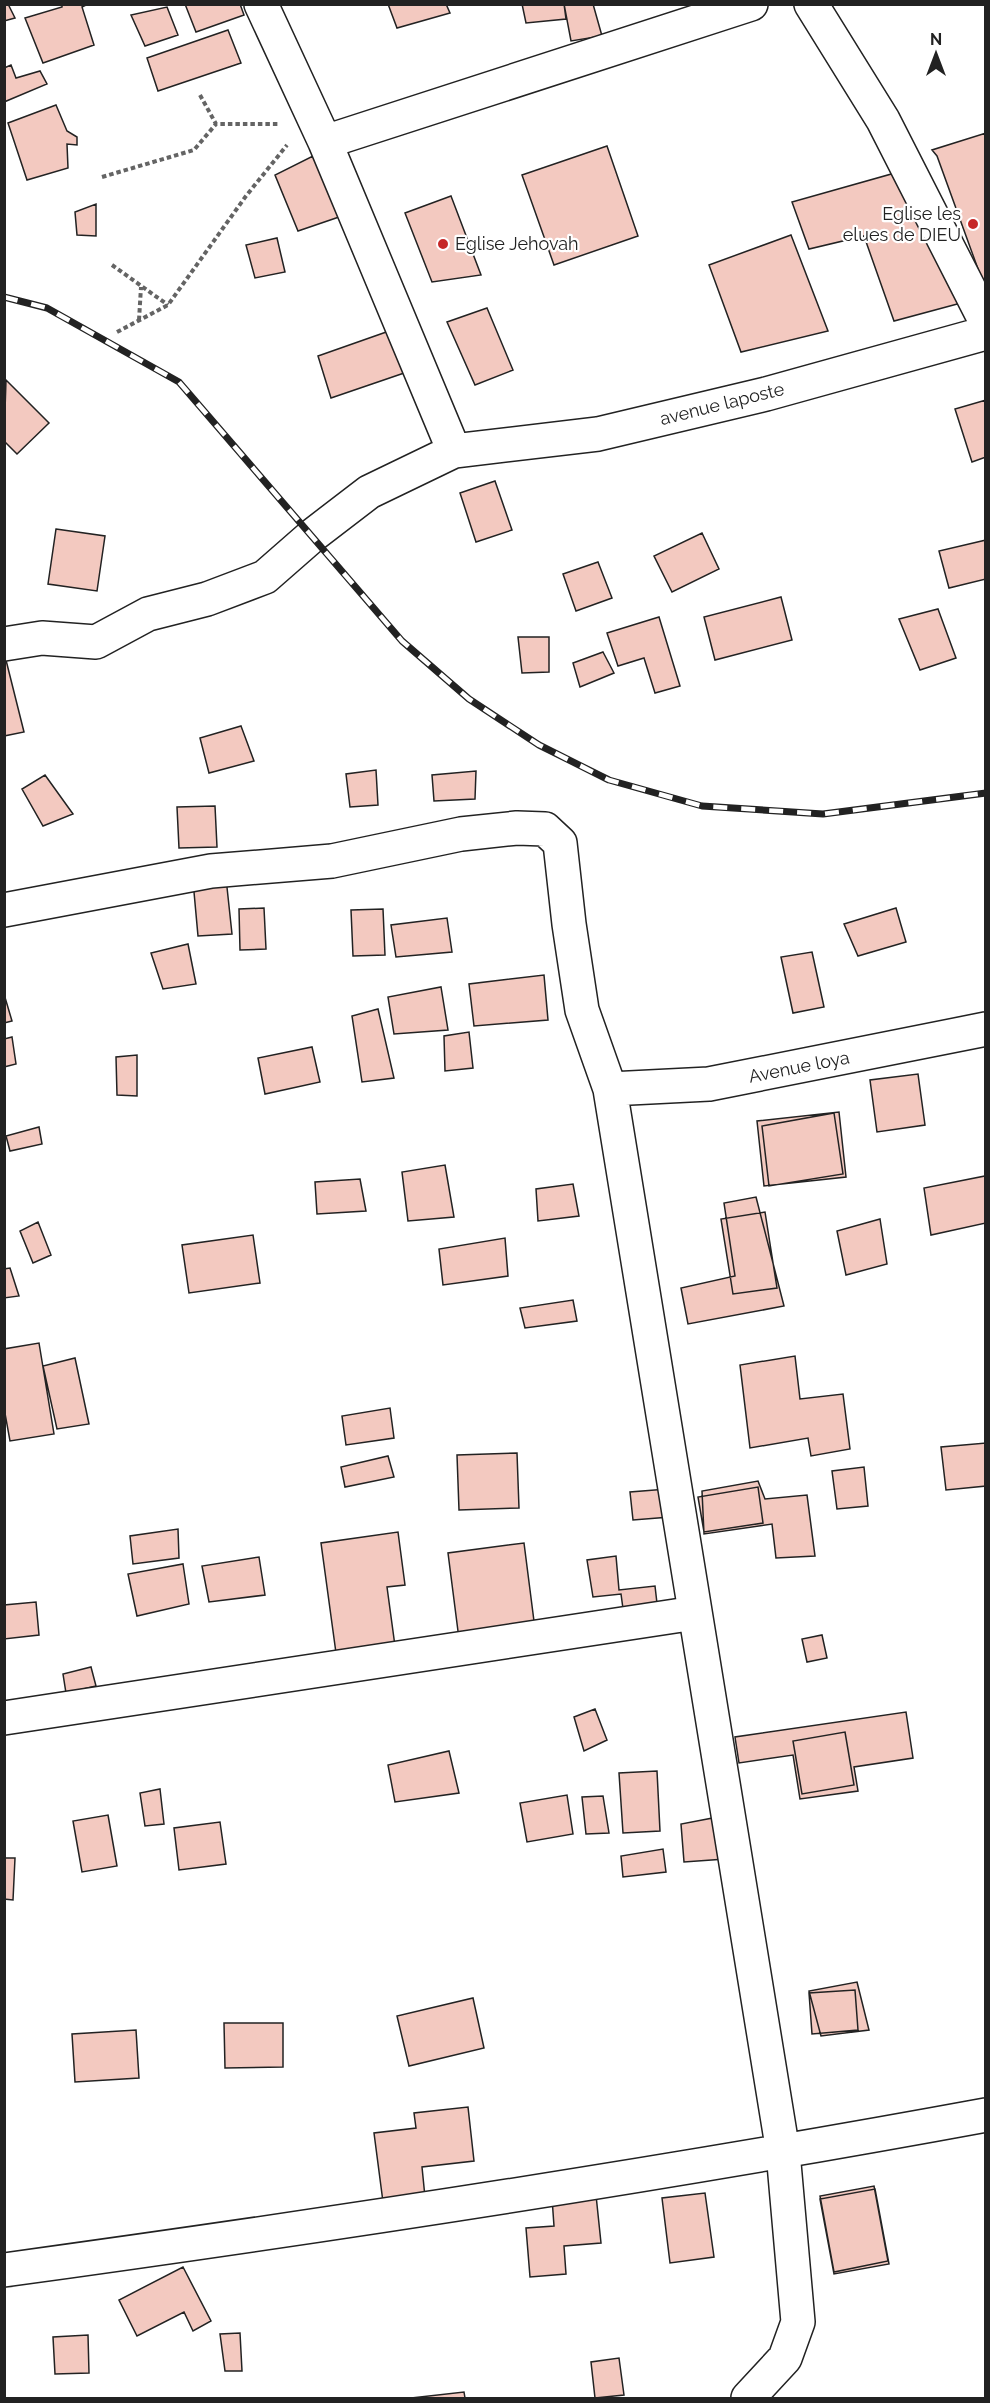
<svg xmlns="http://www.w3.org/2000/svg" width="990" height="2403" font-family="Raleway,sans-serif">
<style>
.building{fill:#f3c9c0;stroke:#222;stroke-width:1.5}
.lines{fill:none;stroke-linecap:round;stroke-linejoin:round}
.minor-casing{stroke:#222;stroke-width:36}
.path{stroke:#646464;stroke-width:4;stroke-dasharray:4.5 3;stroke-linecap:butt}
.minor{stroke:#fff;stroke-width:33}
.rail-casing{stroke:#222;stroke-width:7}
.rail{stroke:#fff;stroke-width:4.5;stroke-dasharray:14;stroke-linecap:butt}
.poi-dot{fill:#c62828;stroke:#fff;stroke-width:2}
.labels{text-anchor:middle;stroke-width:4.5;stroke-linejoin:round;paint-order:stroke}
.poi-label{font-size:18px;fill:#222;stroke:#fff;text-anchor:end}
.street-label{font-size:18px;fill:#222;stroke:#fff}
</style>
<rect width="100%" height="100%" fill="#fff"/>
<!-- building -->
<path class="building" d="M4,4H8L15,18L4,21Z
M62,4H88L82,7L94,45L43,63L25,18L62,7Z
M185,4H240L244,15L196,32Z
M388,4H446L450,13L397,28Z
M522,4H564L566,19L526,23Z
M564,4H593L602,36L571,41Z
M167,7L178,35L145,46L131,15Z
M228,30L241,63L158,91L147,58Z
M11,65L16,78L40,71L47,84L4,102V68Z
M56,105L67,131L77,137V145L67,144L68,168L27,180L8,123Z
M986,133V291L937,156L932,150Z
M607,146L638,236L554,265L522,175Z
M313,156L339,217L298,231L275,175Z
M895,173L961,303L894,321L864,236L809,249L792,202Z
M451,196L481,275L432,282L405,213Z
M96,204V236L77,235L75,212Z
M791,235L828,331L741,352L709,265Z
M277,238L285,272L255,278L246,245Z
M487,308L513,370L475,385L447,322Z
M392,330L410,371L331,398L318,356Z
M6,380L49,423L17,454L4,441Z
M986,400V457L972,462L955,409Z
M495,481L512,530L476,542L460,493Z
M56,529L105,536L97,591L48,584Z
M702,533L719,569L672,592L654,556Z
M986,540V579L949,588L939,551Z
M598,562L612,598L576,611L563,574Z
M781,597L792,640L715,660L704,617Z
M938,609L956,658L920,670L899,619Z
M659,617L680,686L655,693L644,658L618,666L607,633Z
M518,637H549V672L522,673Z
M603,652L614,673L580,687L573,663Z
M4,660H6L24,732L4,736Z
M241,726L254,761L209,773L200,738Z
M376,770L378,805L350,807L346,774Z
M476,771L475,799L434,801L432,775Z
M45,775L73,814L43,826L22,789Z
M215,806L217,847L179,848L177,807Z
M226,878L232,934L198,936L193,881Z
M264,908L266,949L240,950L239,909Z
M896,908L906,942L858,956L844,924Z
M383,909L385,955L353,956L351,910Z
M447,918L452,952L396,957L391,925Z
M188,944L196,984L163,989L151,953Z
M812,952L824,1007L793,1013L781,957Z
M544,975L548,1020L474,1026L469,984Z
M441,987L448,1030L394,1034L388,997Z
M4,994L12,1021L4,1023Z
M378,1009L394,1078L362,1082L352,1016Z
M469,1032L473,1068L445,1071L444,1036Z
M12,1037L16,1064L4,1067V1039Z
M312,1047L320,1082L265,1094L258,1058Z
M137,1055V1096L117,1095L116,1057Z
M918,1074L925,1125L877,1132L870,1080Z
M839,1112L846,1177L764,1186L757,1121Z
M834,1113L843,1174L769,1186L762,1126Z
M39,1127L42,1144L10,1151L6,1136Z
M445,1165L454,1217L408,1221L402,1172Z
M985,1176L986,1223L931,1235L924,1188Z
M360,1179L366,1211L317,1214L315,1182Z
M573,1184L579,1216L538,1221L536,1189Z
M756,1197L784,1306L688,1324L681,1288L735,1276L724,1203Z
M765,1212L777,1288L733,1294L721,1219Z
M880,1219L887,1264L846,1275L837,1231Z
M38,1222L51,1255L33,1263L20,1231Z
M253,1235L260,1283L189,1293L182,1245Z
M505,1238L508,1276L443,1285L439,1249Z
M10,1268L19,1296L4,1298V1269Z
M573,1300L577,1321L525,1328L520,1308Z
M39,1343L54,1434L10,1441L4,1408V1349Z
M795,1356L800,1399L843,1394L850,1449L811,1456L808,1438L750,1448L740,1365Z
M75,1358L89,1424L57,1429L43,1366Z
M390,1408L394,1438L346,1445L342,1416Z
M986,1443V1486L946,1490L941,1447Z
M517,1453L519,1508L459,1510L457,1455Z
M388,1456L394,1477L345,1487L341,1467Z
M864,1467L868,1506L837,1509L832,1471Z
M758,1481L765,1499L807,1495L815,1556L776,1558L772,1524L704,1534L702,1491Z
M758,1487L763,1523L704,1532L698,1497Z
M667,1489L670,1517L633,1520L630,1492Z
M178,1529L179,1558L133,1564L130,1536Z
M398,1532L405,1585L387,1587L395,1646L336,1653L321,1543Z
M524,1543L535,1629L459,1639L448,1553Z
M616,1556L619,1590L655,1586L658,1612L624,1616L621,1594L593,1597L587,1560Z
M259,1557L265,1595L209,1602L202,1566Z
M183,1564L189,1604L137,1616L128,1574Z
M36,1602L39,1635L4,1639V1605Z
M822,1635L827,1658L807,1662L802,1639Z
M91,1667L96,1686L66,1693L63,1674Z
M595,1709L607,1740L584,1751L574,1717Z
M906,1712L913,1758L854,1767L858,1791L800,1799L793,1755L739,1763L735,1737Z
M845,1732L854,1785L802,1794L793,1741Z
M449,1751L459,1793L395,1802L388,1765Z
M657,1771L660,1831L623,1833L619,1773Z
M160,1789L164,1824L145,1826L140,1793Z
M567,1795L573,1834L527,1842L520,1803Z
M603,1796L609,1833L586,1834L582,1797Z
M108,1815L117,1866L82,1872L73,1821Z
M718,1817L725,1859L684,1862L681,1824Z
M220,1822L226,1864L179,1870L174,1828Z
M663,1849L666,1872L623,1877L621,1856Z
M4,1858H15L13,1900L4,1899Z
M857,1982L869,2030L821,2036L809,1991Z
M855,1990L858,2030L812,2034L809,1993Z
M473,1998L484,2048L409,2066L397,2016Z
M224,2023H283V2067L225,2068Z
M136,2030L139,2078L75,2082L72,2034Z
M468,2107L474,2161L422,2167L425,2197L383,2202L374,2133L416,2128L414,2113Z
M874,2186L888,2261L834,2272L820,2196Z
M875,2189L889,2264L834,2274L820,2199Z
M705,2193L714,2257L670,2263L662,2198Z
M596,2195L601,2243L564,2246L566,2274L530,2277L526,2228L554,2226L552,2198Z
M183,2267L211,2321L193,2331L184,2312L137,2336L119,2300Z
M240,2333L242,2371H225L220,2334Z
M88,2335L89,2373L55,2374L53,2337Z
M619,2358L624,2395L595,2398L591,2362Z
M464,2392L465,2398H411Z"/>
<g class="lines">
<defs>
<path id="minor" d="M261,4L325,142L454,451
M811,4L883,120L986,322
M325,142L751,4
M4,644L42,638L96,642L148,614L207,599L265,577L313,535L369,492L454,451L598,434L766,394L986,333
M4,910L211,871L332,861L461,834L517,828L545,829L560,843L569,924L582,1010L610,1089L783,2152L798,2322L785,2358L748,2398
M610,1089L709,1084L986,1029
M4,1718L695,1613
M4,2270C332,2225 660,2175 986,2115"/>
</defs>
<!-- minor casing -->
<use href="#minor" class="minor-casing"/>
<!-- path -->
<path class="path" d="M200,95L216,124H278
M102,177L194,150L216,124
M112,265L168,305
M139,320L141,287
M117,332L168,305L246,196L287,145"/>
<!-- minor -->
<use href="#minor" class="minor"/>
<defs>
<path id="rail" d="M4,297L47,308L179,382L402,641L469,699L539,745L609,780L702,806L823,814L986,793"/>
</defs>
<!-- rail casing -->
<use href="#rail" class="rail-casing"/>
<!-- rail -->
<use href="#rail" class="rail"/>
</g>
<!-- markers -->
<g class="poi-dot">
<circle cx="973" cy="224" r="6"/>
<circle cx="443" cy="244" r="6"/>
</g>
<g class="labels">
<!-- poi labels -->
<g class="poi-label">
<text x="961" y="220">Eglise les<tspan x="961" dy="21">elues de DIEU</tspan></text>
<text x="455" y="250" text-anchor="start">Eglise Jehovah</text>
</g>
<!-- street labels -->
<g class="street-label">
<text transform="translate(722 404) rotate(-14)" y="6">avenue laposte</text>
<text transform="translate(799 1067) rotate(-11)" y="6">Avenue loya</text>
</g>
</g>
<!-- border -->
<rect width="990" height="2403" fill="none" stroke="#222222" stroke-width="12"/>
<!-- north arrow -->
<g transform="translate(936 54)" stroke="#ffffff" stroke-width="4.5" paint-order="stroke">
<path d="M0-4.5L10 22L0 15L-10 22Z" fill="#222222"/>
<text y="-9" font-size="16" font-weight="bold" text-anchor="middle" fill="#222222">N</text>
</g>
</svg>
